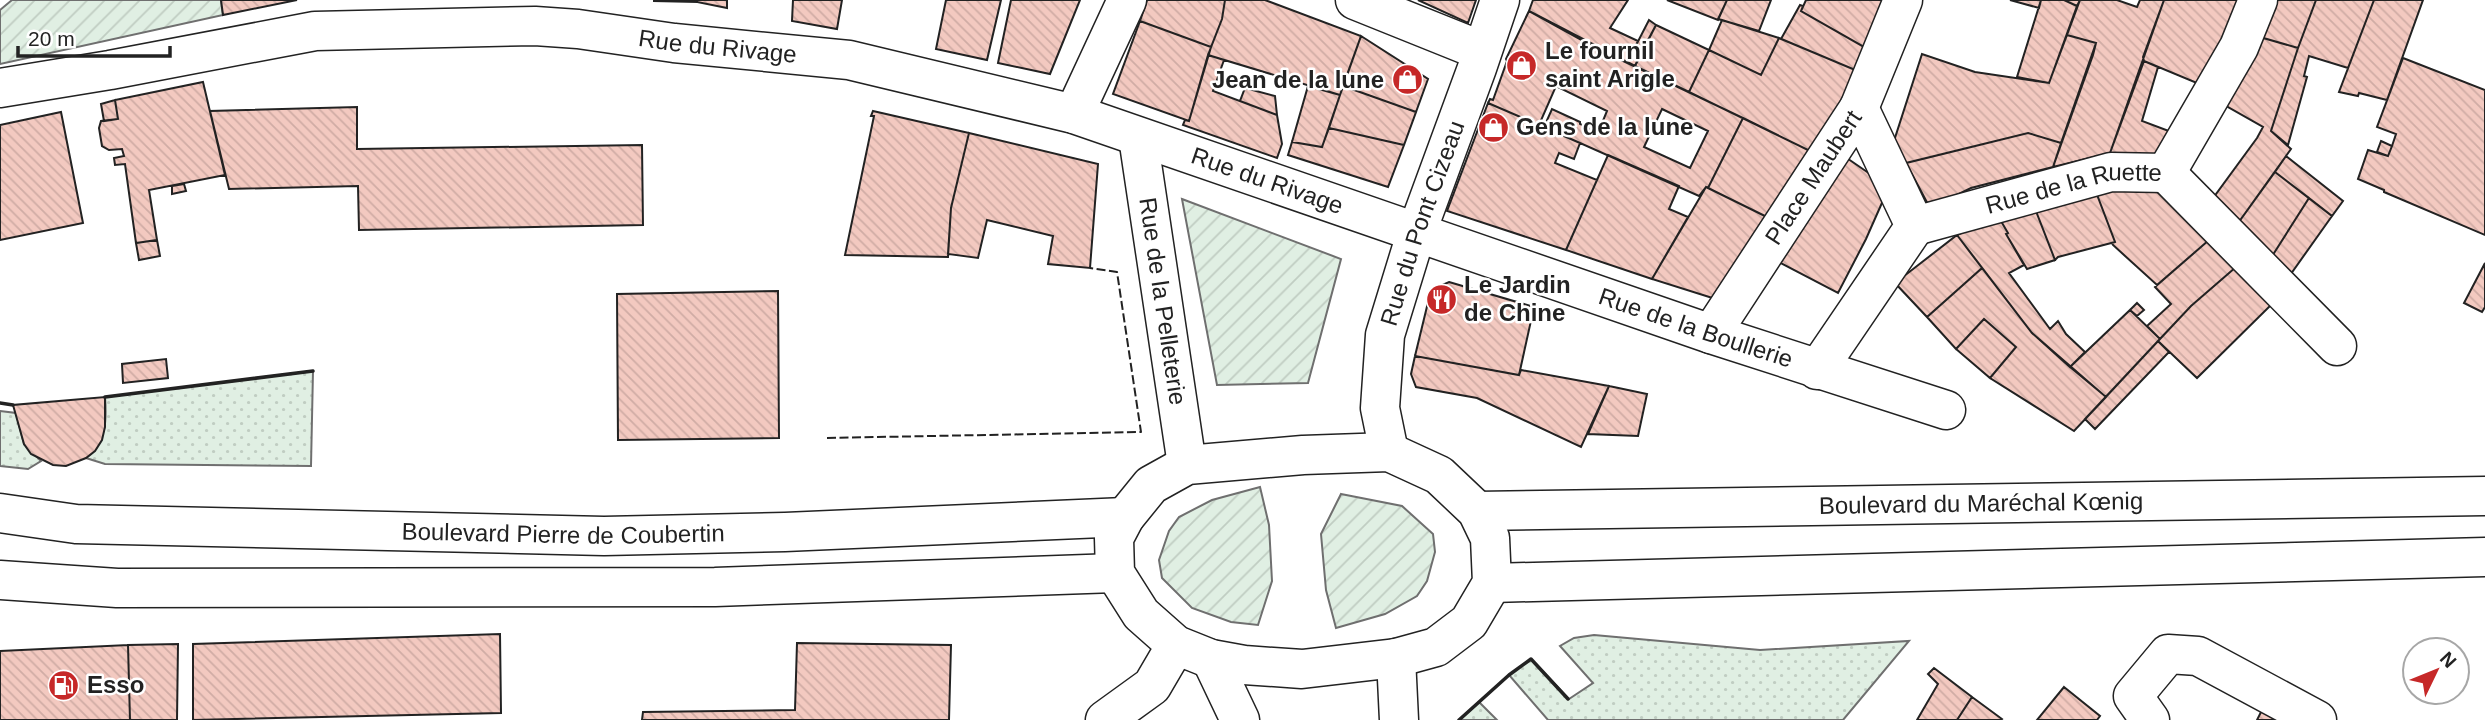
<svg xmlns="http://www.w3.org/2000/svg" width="2485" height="720" font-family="Arial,sans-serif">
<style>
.grass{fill:url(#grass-dots);stroke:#6f6f6f;stroke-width:2}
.garden{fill:url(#garden-furrows);stroke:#6f6f6f;stroke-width:2}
.building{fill:url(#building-back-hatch);stroke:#222;stroke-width:2;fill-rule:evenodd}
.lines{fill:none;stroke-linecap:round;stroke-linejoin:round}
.minor-casing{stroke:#222;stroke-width:41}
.secondary-casing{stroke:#222;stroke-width:41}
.primary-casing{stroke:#222;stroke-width:41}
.minor{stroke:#fff;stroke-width:38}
.secondary{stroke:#fff;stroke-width:38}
.primary{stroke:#fff;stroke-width:38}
.fence{stroke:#222;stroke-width:2;stroke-dasharray:9 3.5;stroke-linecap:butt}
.wall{stroke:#222;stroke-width:3.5}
.labels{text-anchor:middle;stroke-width:5;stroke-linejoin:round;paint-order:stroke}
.street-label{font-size:24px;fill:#222;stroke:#fff}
.poi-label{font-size:24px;font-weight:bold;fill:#222;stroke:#fff;text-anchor:start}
</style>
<defs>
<pattern id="grass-dots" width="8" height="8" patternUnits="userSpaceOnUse" patternTransform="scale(1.75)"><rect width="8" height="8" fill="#e0efe3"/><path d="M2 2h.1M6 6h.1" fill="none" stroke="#c0cdc2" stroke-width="1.8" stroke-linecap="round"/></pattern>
<pattern id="garden-furrows" width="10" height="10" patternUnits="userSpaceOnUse" patternTransform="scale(1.75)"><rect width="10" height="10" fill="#e0efe3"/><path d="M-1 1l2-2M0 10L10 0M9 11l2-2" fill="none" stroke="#c0cdc2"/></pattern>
<pattern id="building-back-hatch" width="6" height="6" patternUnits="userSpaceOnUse" patternTransform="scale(1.75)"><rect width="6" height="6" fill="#f3c9c0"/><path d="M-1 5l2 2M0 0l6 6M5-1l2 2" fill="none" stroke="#d0aca5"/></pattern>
</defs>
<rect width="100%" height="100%" fill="#fff"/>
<!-- grass -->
<path class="grass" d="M313,371L311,466L105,464L86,458C106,442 107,421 105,397Z
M0,411L16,413L24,444L41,461L28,469L0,466Z
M1594,635L1760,650L1909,641L1843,720H1548L1509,675L1531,659L1569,699L1593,683L1560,646L1574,638Z
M1479,702L1497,720H1459Z"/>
<!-- garden -->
<path class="garden" d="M12,0H221L223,15L0,64V10Z
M1182,199L1341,259L1308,383L1217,385Z
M1260,487L1269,525L1272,581L1258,625L1231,622L1192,608L1162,578L1159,560L1169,531L1179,517L1212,500Z
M1341,494L1402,506L1433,534L1435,552L1427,581L1417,596L1385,614L1336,628L1326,590L1321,534Z"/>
<!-- building -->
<path class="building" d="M221,0H297L223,15Z
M697,0H727V8L697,2Z
M697,0V2L654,1V0Z
M793,0H842L837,29L792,21Z
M946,0H1001L987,60L936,49Z
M1011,0H1080L1050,74L998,63Z
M1147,0H1225L1222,19L1211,47L1140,21Z
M1225,0H1265L1361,36L1340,95L1208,55L1222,19Z
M1418,0H1476L1468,23Z
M1533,0H1628L1610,28L1638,41L1632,53L1639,57L1635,66L1529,11Z
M1667,0H1727L1718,20Z
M1727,0H1771L1759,31L1718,19Z
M1806,0H1888L1871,51L1801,11Z
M2010,0H2041L2039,8Z
M2041,0H2064L2077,6L2049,83L2017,77Z
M2064,0H2080L2077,6Z
M2080,0H2117L2137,7L2140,0H2164L2110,153L2053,167L2093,55L2096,43L2067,35Z
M2164,0H2248L2204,86L2144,61L2143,57Z
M2268,0H2316L2298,48L2253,35Z
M2316,0H2374L2348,68L2309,56L2304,76L2307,77L2288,145L2271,131L2298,48Z
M2374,0H2423L2387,100L2359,93L2358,96L2339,92Z
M1800,5L1803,6L1801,11L1871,51L1860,72L1781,39Z
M1529,11L1598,49L1743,118L1708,188L1706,187L1699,196L1544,127L1552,109L1580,122V124L1598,133L1607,111L1556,86L1539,125L1488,103L1490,99L1493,100L1507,61L1506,59ZM1662,109L1708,131L1690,168L1644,147Z
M1649,20L1656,25L1639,57L1632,53Z
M1722,20L1779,38L1761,75L1709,50Z
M1140,21L1211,47L1189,121L1113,94Z
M1656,25L1709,50L1689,92L1635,66Z
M2067,35L2096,43L2061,143L2028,133L1906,163L1894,141L1922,54L1975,72L2049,83Z
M2253,35L2298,48L2271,131L2291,149L2236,226L2211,201L2257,138L2263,127L2221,103Z
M1361,36L1428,79L1416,112L1343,86Z
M1779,38L1860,72L1812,152L1689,92L1709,50L1761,75Z
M1208,55L1224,60L1213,91L1277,115L1282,144L1277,158L1183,125L1185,120L1189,121Z
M2403,58L2485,90V235L2384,192V190L2358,179L2368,150L2388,156L2392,146L2396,134L2377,127Z
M2144,61L2158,67L2142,121L2174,133L2153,157L2110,153Z
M203,82L225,175L149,190L157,240L136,243L125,164L115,165L114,158L124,156L122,149L109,150L102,146L99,128L101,121L118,119L115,100Z
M1308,86L1340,95L1322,147L1292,142Z
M1343,86L1416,112L1404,145L1329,128Z
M1245,88L1275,96L1277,115L1240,101Z
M115,100L118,119L104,121L101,104Z
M1488,103L1580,143L1574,159L1559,153L1555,163L1597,180L1566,250L1447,211Z
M357,107V149L642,145L643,225L359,230L358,186L229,189L210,111Z
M873,111L969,133L951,208L948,257L845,255L874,116H871Z
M61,112L83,223L0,240V125Z
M1743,118L1812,152L1771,219L1708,188Z
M1329,128L1404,145L1388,187L1288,155L1292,142L1322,147Z
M969,133L1098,164L1090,268L1048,264L1053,236L987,220L978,258L948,254L951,208Z
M2028,133L2061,143L2053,167L1971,188L1930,208L1906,163Z
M2381,141L2392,146L2388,156L2377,152Z
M1841,154L1889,187L1866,239L1838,293L1773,259Z
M1608,155L1679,186L1669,209L1688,217L1652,279L1566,250Z
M2286,156L2343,201L2332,216L2275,172Z
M2275,172L2309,198L2269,261L2236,226Z
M2150,180L2209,240L2157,285L2113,245L2112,243L2115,242L2096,192Z
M184,184L186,191L172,194V186Z
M1706,187L1771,219L1722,301L1652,279Z
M2096,192L2115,242L2058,257L2055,260L2034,206Z
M2309,198L2332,216L2288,278L2269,261Z
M2034,206L2055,260L2027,269L2006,234L2008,233L1998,216Z
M1998,216L2008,233L2006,234L2024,265L2009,273L2050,329L2058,321L2066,334L2085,352L2070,367L2032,333L1957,235Z
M1957,235L1982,268L1927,317L1895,283Z
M157,240L160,256L139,260L136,243Z
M2209,240L2236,267L2191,306L2160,339L2147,326L2171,304L2155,287Z
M2485,263V307L2482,312L2464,303Z
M2236,267L2272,304L2197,378L2158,341L2191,306Z
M1982,268L2032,333L2106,397L2074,431L1990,378L2016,347L1984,319L1956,349L1927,317Z
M1449,282L1534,307L1519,375L1415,356L1431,290Z
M778,291L779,438L618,440L617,294Z
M2137,303L2144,310L2137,316L2130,310Z
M2130,310L2160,339L2106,397L2070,367Z
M1984,319L2016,347L1990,378L1956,349Z
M2158,341L2169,352L2095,429L2085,419Z
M1415,356L1519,375L1521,370L1609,386L1581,447L1477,398L1416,387L1411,374Z
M166,359L168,378L123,383L122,364Z
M1609,386L1647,394L1638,436L1588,434Z
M105,397V427L102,440L95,451L86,458L66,466L53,465L31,454L24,444L13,405Z
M500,634L501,713L193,720V644Z
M797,643L951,645L949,720H642L643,712L795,710Z
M178,644L177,720H130L128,645Z
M128,645L130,720H0V651Z
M1934,668L1972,697L1957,720H1917L1938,684L1928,674Z
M2064,687L2100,716L2097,720H2037Z
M1972,697L2002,719L2001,720H1957Z
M2262,710L2286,720H2257Z"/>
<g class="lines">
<defs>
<g id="minor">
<path d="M1355,0L1482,51"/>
<path id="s1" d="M0,88L110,70L315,31L535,26L578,29L674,43L849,60L1074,114L1711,334L1946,410"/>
<path d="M1859,108L1903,0"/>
<path d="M1074,114L1127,0"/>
<path id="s2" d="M1138,137L1187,465"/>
<path d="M2166,173L2337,346"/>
<path d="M2166,173L2239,47L2258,0"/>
<path id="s3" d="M1915,226L2111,172L2166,173"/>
<path id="s4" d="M1711,334L1859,108L1915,226L1817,370"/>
<path id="s5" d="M1389,452L1380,408L1385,335L1416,234L1477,68L1500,0"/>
<path d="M1105,720L1152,686L1176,645"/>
<path d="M2150,720L2133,696L2168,654L2198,656L2317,720"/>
</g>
<path id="secondary" d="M1211,659L1240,720"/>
<g id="primary">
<path d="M1389,452L1439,475L1477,511L1490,538L1492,583L1469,622L1436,647L1396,658L1302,669L1244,665L1211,659L1176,645L1141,614L1115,573L1114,538L1125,517L1151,485L1187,465L1303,455Z"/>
<path id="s6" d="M1477,511L2485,496"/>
<path id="s7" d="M0,513L76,524L604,536L785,532L1125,517"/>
<path d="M0,580L117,588L715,587L1115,573"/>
<path d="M1492,583L2485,557"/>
<path d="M1396,658L1399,720"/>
</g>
</defs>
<!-- minor casing -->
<use href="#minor" class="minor-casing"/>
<!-- secondary casing -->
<use href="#secondary" class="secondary-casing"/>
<!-- primary casing -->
<use href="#primary" class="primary-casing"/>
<!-- minor -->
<use href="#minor" class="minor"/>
<!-- secondary -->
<use href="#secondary" class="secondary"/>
<!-- primary -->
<use href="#primary" class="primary"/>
<!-- fence -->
<path class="fence" d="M827,438L1141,432L1117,272L1090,268"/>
<!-- wall -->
<path class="wall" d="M105,397L313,371
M0,403L13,405
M1459,720L1509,675L1531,659L1568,699"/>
</g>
<!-- icons -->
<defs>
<symbol id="shop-disc" viewBox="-11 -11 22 22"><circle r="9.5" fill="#c62828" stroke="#fff"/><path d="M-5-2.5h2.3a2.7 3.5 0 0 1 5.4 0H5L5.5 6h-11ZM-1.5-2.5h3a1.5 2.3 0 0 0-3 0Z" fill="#fff"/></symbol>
<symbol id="restaurant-disc" viewBox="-11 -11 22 22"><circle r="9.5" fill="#c62828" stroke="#fff"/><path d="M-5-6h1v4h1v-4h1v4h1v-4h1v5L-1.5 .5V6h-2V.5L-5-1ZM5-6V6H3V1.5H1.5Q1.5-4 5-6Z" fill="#fff"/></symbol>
<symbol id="fuel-disc" viewBox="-11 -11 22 22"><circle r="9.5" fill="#c62828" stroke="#fff"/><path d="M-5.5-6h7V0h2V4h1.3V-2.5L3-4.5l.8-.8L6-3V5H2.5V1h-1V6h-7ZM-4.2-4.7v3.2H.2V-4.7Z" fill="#fff"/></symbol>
</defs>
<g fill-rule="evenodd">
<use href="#shop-disc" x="1504" y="48" width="35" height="35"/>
<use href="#shop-disc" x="1390" y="62" width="35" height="35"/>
<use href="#shop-disc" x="1476" y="110" width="35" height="35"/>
<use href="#restaurant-disc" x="1424" y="282" width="35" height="35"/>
<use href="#fuel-disc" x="46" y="668" width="35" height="35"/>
</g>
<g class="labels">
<!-- street labels -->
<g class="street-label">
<text dy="8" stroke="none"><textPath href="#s1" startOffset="724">Rue du Rivage</textPath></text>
<text dy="8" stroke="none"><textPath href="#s1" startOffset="1292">Rue du Rivage</textPath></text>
<text dy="8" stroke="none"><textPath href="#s4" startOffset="187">Place Maubert</textPath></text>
<text dy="8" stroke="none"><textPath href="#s3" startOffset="164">Rue de la Ruette</textPath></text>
<text dy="8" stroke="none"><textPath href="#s5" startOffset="236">Rue du Pont Cizeau</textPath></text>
<text dy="8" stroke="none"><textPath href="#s2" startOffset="166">Rue de la Pelleterie</textPath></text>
<text dy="8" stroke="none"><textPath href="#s1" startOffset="1745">Rue de la Boullerie</textPath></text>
<text dy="8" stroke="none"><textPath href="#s6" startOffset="504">Boulevard du Maréchal Kœnig</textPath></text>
<text dy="8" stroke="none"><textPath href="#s7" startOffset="564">Boulevard Pierre de Coubertin</textPath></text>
</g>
<!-- poi labels -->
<g class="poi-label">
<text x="1545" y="59">Le fournil<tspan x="1545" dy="28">saint Arigle</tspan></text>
<text x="1384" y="88" text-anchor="end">Jean de la lune</text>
<text x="1516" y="135">Gens de la lune</text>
<text x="1464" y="293">Le Jardin<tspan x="1464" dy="28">de Chine</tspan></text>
<text x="87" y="693">Esso</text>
</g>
</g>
<!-- north arrow -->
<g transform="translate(2436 671) rotate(47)"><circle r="33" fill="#ffffff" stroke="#a7a7a7" stroke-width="2"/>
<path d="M0-5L12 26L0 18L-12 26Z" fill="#c62828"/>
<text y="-10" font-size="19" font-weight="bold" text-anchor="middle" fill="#222222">N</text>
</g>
<!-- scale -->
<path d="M18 46v10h152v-10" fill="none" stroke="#222222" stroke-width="3.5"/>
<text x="28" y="46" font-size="21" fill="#222222" stroke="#ffffff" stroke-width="5" paint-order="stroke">20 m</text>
</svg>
